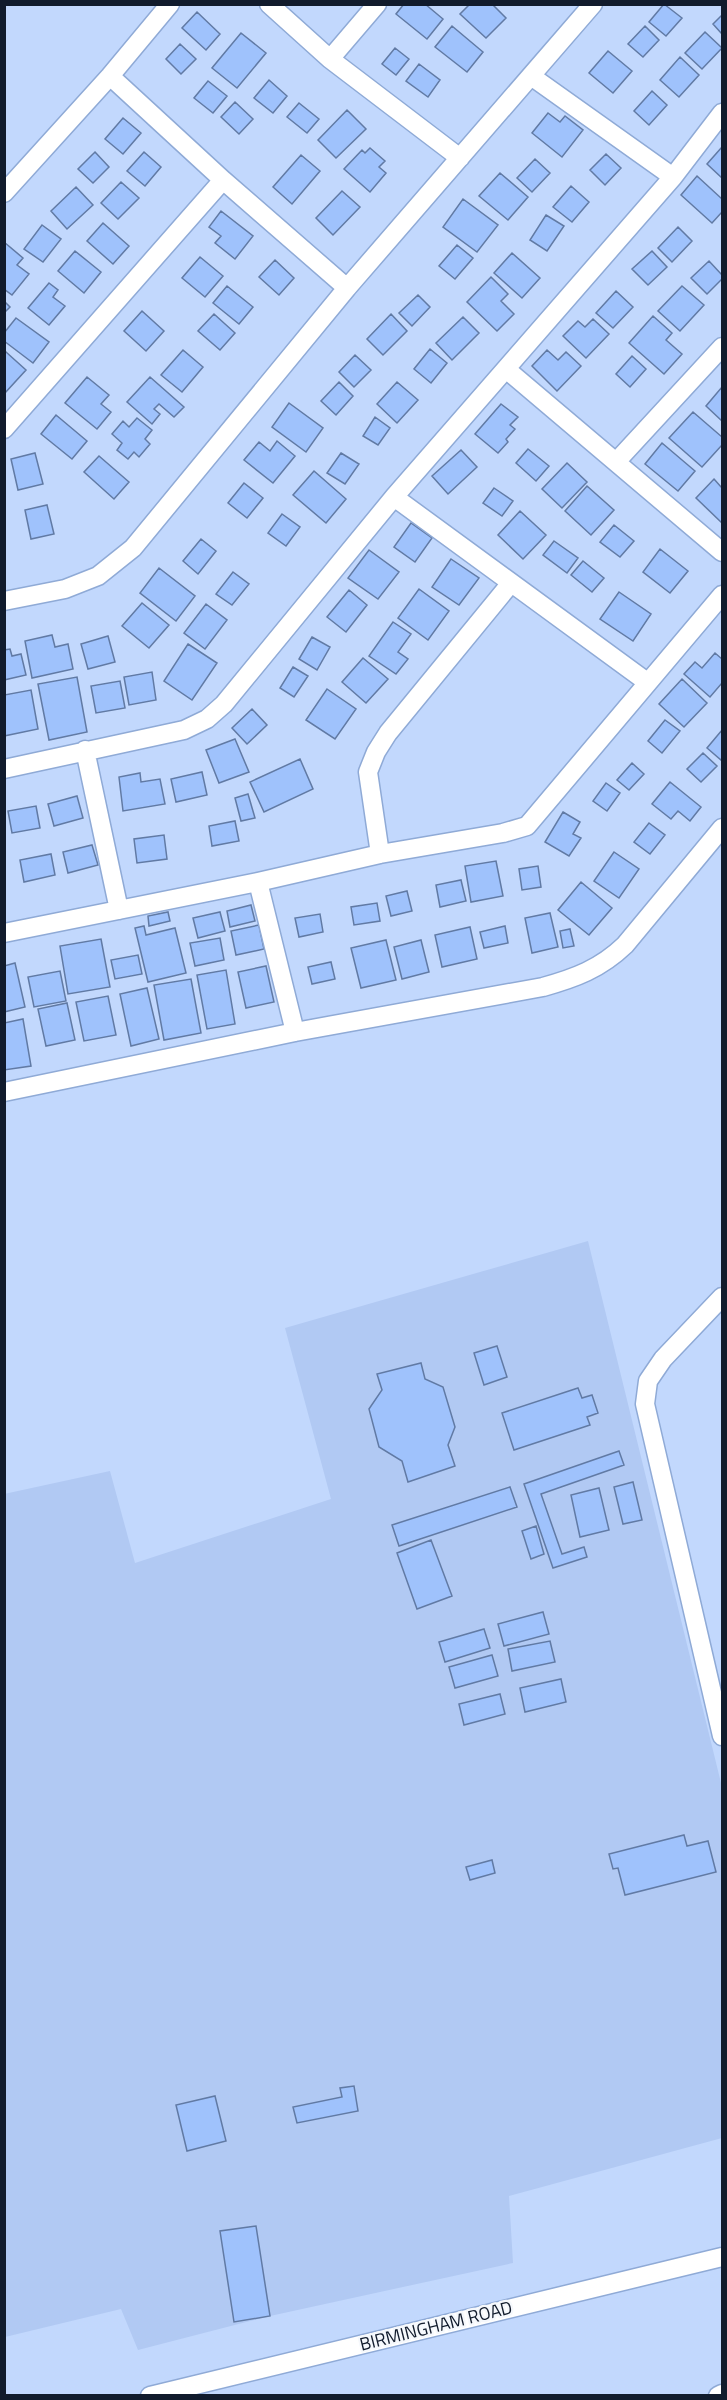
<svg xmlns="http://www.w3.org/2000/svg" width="727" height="2400" font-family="'Titillium Web',sans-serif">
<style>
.built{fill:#b1c9f3}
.building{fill:#9fc2fc;stroke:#617aa4;stroke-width:1.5}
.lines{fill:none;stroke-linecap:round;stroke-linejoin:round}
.minor-casing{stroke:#8faad6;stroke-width:21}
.minor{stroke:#fff;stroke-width:18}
.labels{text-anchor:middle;stroke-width:4.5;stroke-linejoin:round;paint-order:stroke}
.street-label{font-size:18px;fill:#111b2c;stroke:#f5f8fc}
</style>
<rect width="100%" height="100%" fill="#c2d8fd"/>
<!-- built -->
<path class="built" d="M588,1241L722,1787V2138L509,2196L513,2263L270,2316L138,2350L121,2309L5,2337L4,1494L110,1471L135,1563L331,1499L285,1328Z"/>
<!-- building -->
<path class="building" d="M404,4H425L443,19L427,39L396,14Z
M470,4H492L506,18L486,38L460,14Z
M664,4L682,18L666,36L649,22Z
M197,12L220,34L206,50L182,28Z
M722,15V34L713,24Z
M452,26L483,52L467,72L435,47Z
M645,26L659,40L643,57L628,44Z
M705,32L722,48L702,69L685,53Z
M241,33L266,53L237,88L212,68Z
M180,44L196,59L181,74L166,59Z
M395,48L409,59L396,75L382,64Z
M608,51L632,71L613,93L589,73Z
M680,57L699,75L679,97L660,80Z
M419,64L440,80L428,97L406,81Z
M269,80L287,96L273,113L254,98Z
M208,81L227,96L213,113L194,98Z
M652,91L667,105L649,125L634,111Z
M235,102L253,119L239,134L221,117Z
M299,103L319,119L307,133L287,117Z
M347,110L366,129L336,158L318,140Z
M548,113L560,122L565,116L583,130L562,157L532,133Z
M123,118L141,133L123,154L105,139Z
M722,147V178L707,164Z
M370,148L385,161L379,167L386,173L370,192L344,169L362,150L365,153Z
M95,152L109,167L93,183L78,169Z
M144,152L161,167L145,186L127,171Z
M606,154L621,168L605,185L590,170Z
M301,155L320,171L292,204L273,187Z
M535,159L550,173L532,192L517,178Z
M500,173L528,197L508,220L479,196Z
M697,176L722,199V212L712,223L681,195Z
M121,182L139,198L118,219L101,203Z
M571,186L589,202L572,222L553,207Z
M76,187L93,205L67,229L51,211Z
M342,191L360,207L333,235L316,218Z
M463,199L498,225L477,252L443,227Z
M221,211L253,236L235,259L215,243L221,236L209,227Z
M546,215L564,226L547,251L530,240Z
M103,223L129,246L113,264L87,241Z
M42,225L61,239L43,262L24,249Z
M678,227L692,241L672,262L658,248Z
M4,242L23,258L17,265L29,274L12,295L4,289Z
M457,245L473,258L455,279L439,266Z
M75,251L101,272L84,293L58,271Z
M652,251L667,267L648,285L632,269Z
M512,253L540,278L522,298L494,273Z
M200,257L223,276L205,297L182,278Z
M275,260L294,278L279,295L259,277Z
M709,261L722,275V279L707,294L691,278Z
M491,277L508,294L501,301L514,314L497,331L467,302Z
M49,283L58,290L53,297L65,306L49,325L28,308Z
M227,286L253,307L239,324L213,303Z
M682,286L704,305L680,331L658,311Z
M616,291L633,307L613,328L596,313Z
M418,295L430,307L412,326L399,313Z
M4,301L10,307L4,313Z
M142,311L164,331L146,351L124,331Z
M214,314L235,333L220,350L198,331Z
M391,314L407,331L383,355L367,339Z
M653,316L672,333L666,340L682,354L664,374L629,343Z
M463,317L479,333L452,360L436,343Z
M16,318L49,342L33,363L4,341V333Z
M593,319L609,334L586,358L563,336L578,321L585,327Z
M430,349L447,363L431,383L414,369Z
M183,350L203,367L182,392L161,375Z
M547,350L558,360L566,352L581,366L557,391L532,366Z
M6,352L26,370L4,394V353Z
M355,355L371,370L354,387L339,372Z
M632,356L646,369L630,387L616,374Z
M87,377L109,395L101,404L111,412L97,429L65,403Z
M150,377L184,407L174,417L159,404L154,409L160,414L152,424L127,402Z
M339,382L353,396L336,415L321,401Z
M397,382L418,400L397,423L377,404Z
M722,387V421L706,406Z
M289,403L323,428L306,452L272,427Z
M501,404L518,417L510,425L515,429L506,439L508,442L498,453L475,434Z
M693,412L722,437V445L702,467L669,438Z
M56,415L87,441L72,459L41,434Z
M375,417L390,428L378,445L363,436Z
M137,418L152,430L145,439L150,444L139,457L134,452L128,459L117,450L122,443L112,434L123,421L129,427Z
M277,441L295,456L273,483L244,460L259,442L270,451Z
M662,443L695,471L678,491L645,464Z
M528,449L549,466L536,481L516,463Z
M461,450L477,467L448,494L432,476Z
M35,453L43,484L18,490L11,459Z
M341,453L359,464L345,484L327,473Z
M99,456L129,482L114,499L84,472Z
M567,463L587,482L562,508L542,489Z
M314,471L346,499L326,523L293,495Z
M714,479L722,488V523L696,498Z
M244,483L263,498L247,518L228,503Z
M587,486L614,510L591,535L565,511Z
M494,488L513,501L502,516L483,503Z
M47,505L54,534L31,539L25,510Z
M520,511L546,535L523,559L498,535Z
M282,514L300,527L286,546L268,533Z
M411,523L432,538L415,562L394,547Z
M614,525L634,541L620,557L600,542Z
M201,539L216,551L198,574L183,561Z
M554,541L578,558L567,573L543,555Z
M660,549L688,571L670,593L643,572Z
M369,550L399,572L378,599L348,578Z
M451,559L479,578L459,605L432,587Z
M583,561L604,578L592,592L571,575Z
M159,568L195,596L176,621L140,593Z
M233,572L249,584L232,605L216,594Z
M419,589L449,611L428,640L398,618Z
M349,590L367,605L346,632L327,617Z
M619,592L651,614L633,641L600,619Z
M142,603L169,625L149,648L122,626Z
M206,604L227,620L205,649L184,633Z
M393,622L411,634L398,652L408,659L396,674L369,656Z
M52,635L55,647L68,644L73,669L32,678L25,641Z
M108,636L115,662L88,669L81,644Z
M312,637L330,647L317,670L299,659Z
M188,644L217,663L192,700L164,681Z
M10,649L12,656L21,654L26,675L4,680V650Z
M715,653L722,659V683L710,697L684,674L695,662L702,668Z
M363,658L388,679L366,703L342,682Z
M293,667L308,676L294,697L280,688Z
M152,672L156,700L129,705L124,677Z
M77,677L87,732L49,740L38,684Z
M682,679L707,703L684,727L659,704Z
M120,681L125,708L96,713L91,686Z
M327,689L356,709L335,739L306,720Z
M31,690L38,729L4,736V695Z
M252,709L267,725L247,744L232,728Z
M665,720L680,731L662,753L648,741Z
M722,730V758L721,760L707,748Z
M235,739L249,772L219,783L206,750Z
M703,753L717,766L701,782L687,769Z
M300,759L313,789L264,812L250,782Z
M632,763L644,774L629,790L617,780Z
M202,772L207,795L176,802L171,779Z
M140,773L141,782L160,779L165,804L123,811L119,777Z
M670,782L701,807L690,821L678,811L671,819L652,804Z
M606,783L620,793L607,811L593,801Z
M248,794L255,818L241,821L235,798Z
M77,796L83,818L54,826L48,804Z
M36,806L40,828L12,833L8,811Z
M563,812L580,822L573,834L581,838L569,856L545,842Z
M235,821L239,841L212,846L209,826Z
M649,823L665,835L650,854L634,842Z
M164,835L167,859L137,863L134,839Z
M92,845L98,865L68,873L63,852Z
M614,852L639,869L619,898L594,881Z
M51,854L55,875L24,882L20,860Z
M496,861L503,896L471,902L465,866Z
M538,866L541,887L522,890L519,869Z
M461,880L466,901L440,907L436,885Z
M581,882L612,908L589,935L558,910Z
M407,891L412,911L391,916L386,896Z
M377,903L380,921L354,925L351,907Z
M251,905L255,921L230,927L227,911Z
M168,912L170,921L149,926L148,916Z
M220,912L225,931L198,938L193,918Z
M550,913L558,947L532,953L525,918Z
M320,914L323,932L299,937L295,918Z
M259,925L264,949L236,955L231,931Z
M144,926L146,935L175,928L186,973L148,982L135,928Z
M505,926L508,943L484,948L480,932Z
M470,927L477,959L442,967L435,935Z
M570,929L574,946L563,948L560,931Z
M220,938L224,960L195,966L190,943Z
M101,939L110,987L68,994L60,946Z
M386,940L396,980L361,988L351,948Z
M421,940L429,972L402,979L394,947Z
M138,955L142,974L115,979L111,960Z
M331,962L335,979L312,984L308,967Z
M15,963L25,1007L4,1012V966Z
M266,966L274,1002L246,1008L238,972Z
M226,970L235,1024L207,1029L197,975Z
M60,971L66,1001L34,1007L28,977Z
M191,979L201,1033L164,1040L154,985Z
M147,988L159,1039L131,1046L120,994Z
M108,996L116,1035L84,1041L76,1002Z
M67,1003L75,1040L46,1046L38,1009Z
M23,1019L31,1066L4,1070V1023Z
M497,1346L507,1377L484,1385L474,1353Z
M421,1363L425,1379L443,1387L455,1427L448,1445L455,1466L408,1482L402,1461L379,1447L369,1409L382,1390L377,1374Z
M578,1388L582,1398L592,1395L598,1413L587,1417L590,1425L514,1450L502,1413Z
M619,1451L624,1465L541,1494L562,1554L584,1547L587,1557L553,1568L524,1484Z
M633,1482L642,1520L623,1524L614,1487Z
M510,1487L517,1507L399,1546L392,1525Z
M599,1488L609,1530L580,1537L571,1495Z
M536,1526L544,1554L531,1559L522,1531Z
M431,1540L452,1596L417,1609L397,1553Z
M543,1612L549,1634L504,1646L498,1624Z
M484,1629L490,1648L445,1662L439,1642Z
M550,1641L555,1662L512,1671L508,1649Z
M492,1655L498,1676L455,1688L449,1667Z
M561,1679L566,1702L525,1712L520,1688Z
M500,1694L505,1714L464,1725L459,1704Z
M684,1835L687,1846L708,1841L716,1872L625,1895L618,1868L613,1869L609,1854Z
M492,1860L495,1873L470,1880L466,1867Z
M354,2086L358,2111L297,2123L293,2107L342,2097L340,2088Z
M215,2096L226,2141L187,2151L176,2105Z
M256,2226L270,2316L234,2322L220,2231Z"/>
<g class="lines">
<defs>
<path id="minor" d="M269,4L330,59L460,158
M330,59L377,4
M110,76L223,180L347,288
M531,76L673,177
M4,193L110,76L170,4
M506,369L722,552
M4,429L223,180
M616,462L722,347
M394,497L647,682
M4,601L65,589L98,576L133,548L347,288L593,4
M85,750L119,910
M4,769L184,730L207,719L224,704L394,497L673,177L722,113
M380,854L368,772L376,752L388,733L511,583
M258,882L295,1032
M4,933L258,882L380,854L503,833L527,826L722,595
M4,1092L295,1032L543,987C575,978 600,969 625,945L722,828
M722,1297L663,1359L648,1381L645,1404L722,1736
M150,2396L722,2257
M718,2396L722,2394"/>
</defs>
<!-- minor casing -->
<use href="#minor" class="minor-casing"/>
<!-- minor -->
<use href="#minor" class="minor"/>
</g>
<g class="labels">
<!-- street labels -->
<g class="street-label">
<text transform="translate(436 2326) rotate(-14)" y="6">BIRMINGHAM ROAD</text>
</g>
</g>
<!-- border -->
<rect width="727" height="2400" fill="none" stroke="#111b2c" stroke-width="12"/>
</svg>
